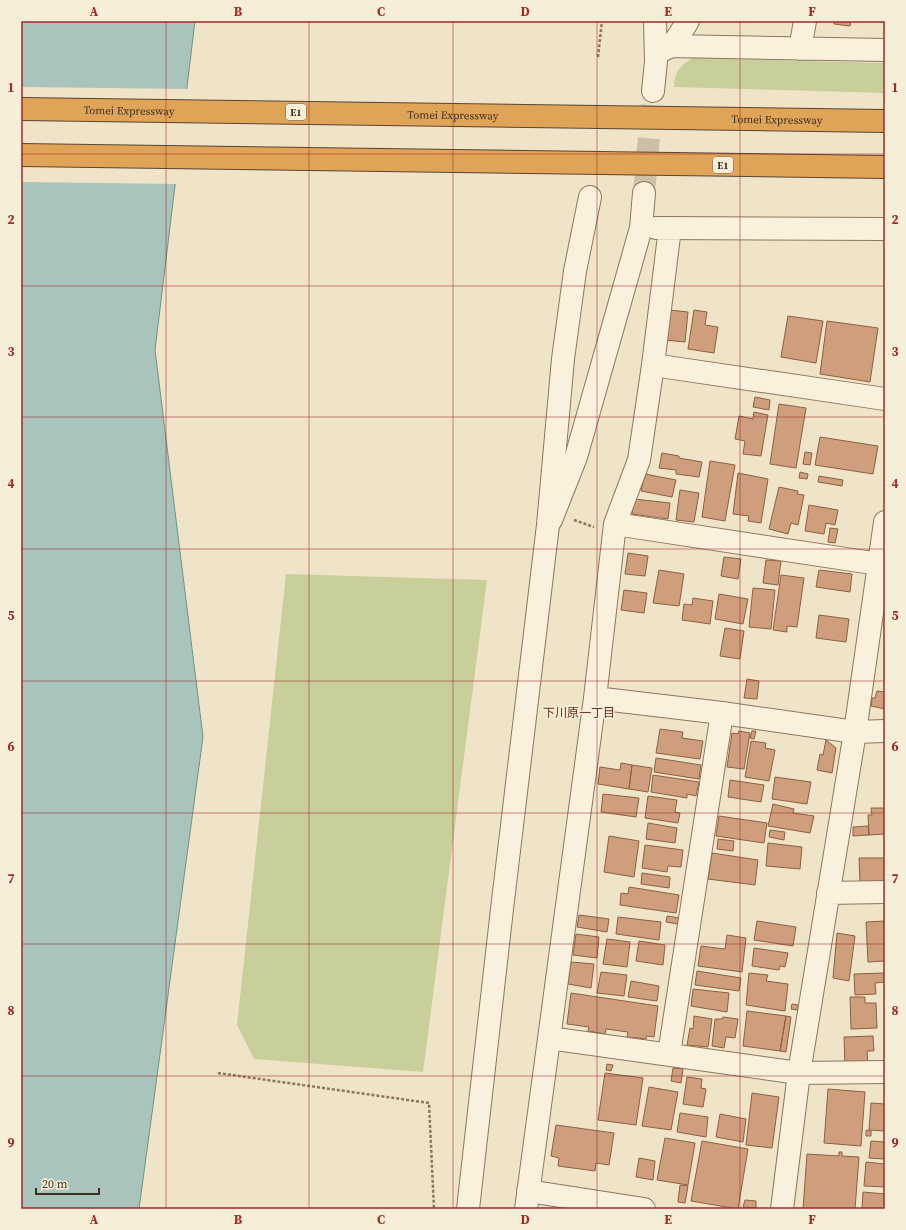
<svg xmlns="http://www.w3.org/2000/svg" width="906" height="1230" font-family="'Source Serif 4','Noto Sans JP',serif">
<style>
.green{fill:#c9cf9b}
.water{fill:#a9c4bc;stroke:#6f938a}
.pier{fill:#f0e4c8}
.building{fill:#cf9f7d;stroke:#8d5f41}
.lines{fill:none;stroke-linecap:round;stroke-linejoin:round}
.minor-tunnel{stroke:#ccc0a6;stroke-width:22;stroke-dasharray:22 11;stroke-linecap:butt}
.minor-casing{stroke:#8d765c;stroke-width:24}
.tertiary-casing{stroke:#8d765c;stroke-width:24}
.motorway-casing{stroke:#5b4430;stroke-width:24}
.path{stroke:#8d765c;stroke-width:2.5;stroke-dasharray:3 2;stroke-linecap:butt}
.minor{stroke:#faf1dc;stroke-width:22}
.tertiary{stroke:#faf1dc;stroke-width:22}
.motorway{stroke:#e0a458;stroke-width:22}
.grid{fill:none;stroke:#9e2a2b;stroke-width:1;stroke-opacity:0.55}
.labels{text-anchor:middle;stroke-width:3;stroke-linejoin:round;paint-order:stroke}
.shield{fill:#f7eed8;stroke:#756857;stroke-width:1}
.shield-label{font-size:10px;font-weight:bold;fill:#3d2e20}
.street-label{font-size:11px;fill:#3d2e20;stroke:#f7eed8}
.neighbourhood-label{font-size:12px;fill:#6b2e1e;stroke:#f7eed8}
.neatline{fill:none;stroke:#9e2a2b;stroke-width:1.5}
.grid-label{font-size:13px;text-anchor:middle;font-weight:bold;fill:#9e2a2b}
</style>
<rect width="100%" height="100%" fill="#f0e4c8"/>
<!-- green -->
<path class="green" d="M692,58L885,63V93L674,87C675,71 679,67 692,58Z
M286,574L487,580L423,1072L254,1059L237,1025Z"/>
<!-- water -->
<path class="water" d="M21,21H195L155,350L203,737L139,1209H21Z"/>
<!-- pier -->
<path class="pier" d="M21,87L189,89L177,184L21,182Z"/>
<!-- building -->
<path class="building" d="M834,21H851L850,26L834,24Z
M669,310L688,312L685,342L665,340Z
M694,310L707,312L705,325L718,327L714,353L688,349Z
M788,316L823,321L816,363L781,357Z
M827,321L878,328L870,382L820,374Z
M755,397L770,400L769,410L753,407Z
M779,404L806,408L796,468L770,464Z
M754,412L768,415L761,456L743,454L745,441L735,439L739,416L753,419Z
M820,437L878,446L873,474L815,465Z
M805,452L812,453L810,465L803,464Z
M662,453L679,456V458L702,462L699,477L676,474V470L659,468Z
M710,461L735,465L725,521L702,517Z
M800,472L808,474L807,479L799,478Z
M738,473L768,479L761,523L748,521L749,516L733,514Z
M645,474L676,480L672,497L641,491Z
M819,476L843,480L842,486L818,482Z
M779,487L798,491L797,494L804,495L798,525L791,523L788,534L769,529Z
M680,490L699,493L694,522L676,520Z
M634,499L670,503L668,519L632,514Z
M809,505L838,510L835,525L826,523L824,534L805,531Z
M830,528L838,529L835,543L828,542Z
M628,553L648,556L645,576L625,574Z
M724,557L741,559L738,579L721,576Z
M766,560L781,561L778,585L763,583Z
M659,570L684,574L679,606L653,603Z
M819,570L852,574L850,592L816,587Z
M781,575L804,578L797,627L787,626V632L773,630Z
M753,588L775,590L771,629L749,627Z
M624,590L647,593L644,613L621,610Z
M719,594L748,599L743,624L715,619Z
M693,598L713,601L710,624L682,620L684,604L692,605Z
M819,615L849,619L846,642L816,638Z
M725,628L744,631L740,659L720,656Z
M747,679L759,681L757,699L744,698Z
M877,691L885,692V709L871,706L872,698H875Z
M660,729L683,732L682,738L703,741L700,759L656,753Z
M739,731L750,733L744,769L727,767L732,733L738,734Z
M752,731H756L754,739L750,738Z
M826,740L836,748L832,773L817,770L820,754L823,755Z
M751,741L766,743L765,748L775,750L769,781L745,777Z
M656,758L701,765L699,779L654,772Z
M621,763L632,765L629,789L598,784L600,767L620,770Z
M632,765L652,768L648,792L629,789Z
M653,775L699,782L696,796L687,794V798L651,792Z
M775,777L811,782L807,804L772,799Z
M730,780L764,785L761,802L728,797Z
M603,794L639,798L636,817L601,812Z
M648,796L677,800L675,812L680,813L678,823L645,818Z
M773,804L794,809L793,813L814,816L810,833L768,826Z
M871,808H885V834L869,835L868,815H872Z
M719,816L767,823L764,843L716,836Z
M648,823L677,828L675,843L646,839Z
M868,826L869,835L853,836V827Z
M770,830L785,832L784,840L769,837Z
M609,836L639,841L634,877L604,872Z
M718,839L734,841L733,851L717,849Z
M768,843L802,847L800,869L766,866Z
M645,845L683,850L681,867L668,866L667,872L642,868Z
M712,853L758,860L755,885L708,879Z
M859,858H885V881L860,882Z
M642,873L670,877L669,888L641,884Z
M629,887L679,895L676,913L620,905L621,893L628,894Z
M579,915L609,919L607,932L577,927Z
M667,916L679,918L678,924L666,922Z
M618,917L661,922L659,940L616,934Z
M757,921L796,927L793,946L754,940Z
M884,921L885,961L868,962L866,922Z
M837,933L855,936L849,981L833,978Z
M576,934L599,937L597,958L573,955Z
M727,935L746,938L742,972L698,966L701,946L725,949Z
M607,939L630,942L627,967L603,964Z
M639,941L665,945L663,965L636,961Z
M754,948L788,953L785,967L780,966L779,970L752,966Z
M571,962L594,964L591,988L568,984Z
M697,971L741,978L739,991L695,985Z
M601,972L627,975L624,996L597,993Z
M749,973L768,975L766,981L788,984L785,1011L746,1005Z
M884,973L885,982L875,983L876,994L855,995L854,974Z
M631,981L659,986L657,1001L628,997Z
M693,989L729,993L727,1012L691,1006Z
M571,993L658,1006L654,1037L647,1036L646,1039L627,1037L628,1032L606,1029L605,1034L588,1031L589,1027L567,1024Z
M850,997H865V1003H876L877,1028L851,1029Z
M792,1004L798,1005V1010L791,1009Z
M747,1011L786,1016L780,1051L743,1046Z
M694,1016L712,1019L708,1047L687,1045L690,1028L693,1029Z
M786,1016L791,1017L786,1052L780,1051Z
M723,1017L738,1019L735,1038L726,1037L724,1048L712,1046L715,1019H722Z
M873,1036L874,1051H867L868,1065L845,1066L844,1037Z
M607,1064L613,1065L611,1071L606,1070Z
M673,1068L683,1069L681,1083L671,1081Z
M605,1073L643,1078L636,1125L598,1120Z
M687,1077L702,1079L701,1088L706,1089L703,1107L683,1104Z
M649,1087L678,1092L671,1130L642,1126Z
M828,1089L865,1092L861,1146L824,1143Z
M752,1093L779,1097L772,1148L746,1145Z
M871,1103L885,1104V1131L869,1130Z
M680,1113L708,1117L706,1137L677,1132Z
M720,1114L746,1119L743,1142L716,1137Z
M556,1125L614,1133L609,1165L596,1163L595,1171L558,1166L559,1158L551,1156Z
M866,1130L871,1131V1136H866Z
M665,1138L695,1143L688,1185L657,1180Z
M702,1141L748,1149L738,1209L691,1201Z
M871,1141L885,1142V1159L869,1158Z
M839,1152H842V1156L859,1157L855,1209H803L807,1154L839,1156Z
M639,1158L655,1161L653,1180L636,1177Z
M866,1162L885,1164V1187L864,1186Z
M680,1185L688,1186L685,1203L678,1202Z
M863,1192L885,1194V1209H862Z
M745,1200L756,1201V1208L743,1207Z"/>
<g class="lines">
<!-- minor-tunnel -->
<path class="minor-tunnel" d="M644,193L653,91"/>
<defs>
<path id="minor" d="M672,46L688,21
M800,49L805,21
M656,53L672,46L885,50
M653,91L656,61L655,21
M656,228L885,229
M653,365L885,399
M551,520L576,457L641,228L644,193
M615,524L879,564
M595,698L722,713L855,732L885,731
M828,893L885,892
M549,1038L799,1073L885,1072
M669,1054L722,713
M528,1191L644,1209
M526,1209L595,698L615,524L639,460L653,365L670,228
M782,1209L799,1073L855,732L885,522"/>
<path id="tertiary" d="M468,1209L502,909L548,525L563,359L575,271L590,197"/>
<g id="motorway">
<path id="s1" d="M21,109L885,121"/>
<path d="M21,155L885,167"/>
</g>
</defs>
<!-- minor casing -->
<use href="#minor" class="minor-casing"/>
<!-- tertiary casing -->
<use href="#tertiary" class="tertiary-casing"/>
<!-- motorway casing -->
<use href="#motorway" class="motorway-casing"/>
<!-- path -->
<path class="path" d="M598,57L602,21
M574,520L594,527
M218,1073L429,1103L434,1209"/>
<!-- minor -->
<use href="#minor" class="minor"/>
<!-- tertiary -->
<use href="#tertiary" class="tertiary"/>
<!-- motorway -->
<use href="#motorway" class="motorway"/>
</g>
<!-- grid -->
<path class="grid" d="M166,21V1209M309,21V1209M453,21V1209M597,21V1209M740,21V1209M21,154H885M21,286H885M21,417H885M21,549H885M21,681H885M21,813H885M21,944H885M21,1076H885"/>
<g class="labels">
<!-- shield labels -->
<g class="shield">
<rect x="286" y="104" width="20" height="16" rx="3"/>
<rect x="713" y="157" width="20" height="16" rx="3"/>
</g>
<g class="shield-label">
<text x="296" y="116">E1</text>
<text x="723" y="169">E1</text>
</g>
<!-- street labels -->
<g class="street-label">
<text dy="4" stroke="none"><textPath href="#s1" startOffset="108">Tomei Expressway</textPath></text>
<text dy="4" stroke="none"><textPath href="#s1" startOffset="432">Tomei Expressway</textPath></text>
<text dy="4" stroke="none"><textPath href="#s1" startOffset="756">Tomei Expressway</textPath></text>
</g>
<!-- neighbourhood labels -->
<g class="neighbourhood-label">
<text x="579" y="717">下川原一丁目</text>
</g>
</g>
<!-- border -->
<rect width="906" height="1230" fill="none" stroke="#f7eed8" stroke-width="44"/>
<!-- scale -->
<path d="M36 1188v6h63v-6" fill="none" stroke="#3d2e20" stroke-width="2"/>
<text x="42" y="1188" font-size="12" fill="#3d2e20" stroke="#f7eed8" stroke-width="3" paint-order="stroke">20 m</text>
<rect x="22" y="22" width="862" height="1186" class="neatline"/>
<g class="grid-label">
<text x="94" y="16">A</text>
<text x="238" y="16">B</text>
<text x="381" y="16">C</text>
<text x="525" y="16">D</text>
<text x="668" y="16">E</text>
<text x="812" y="16">F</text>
<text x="11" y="92">1</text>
<text x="895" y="92">1</text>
<text x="11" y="224">2</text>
<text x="895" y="224">2</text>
<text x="11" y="356">3</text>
<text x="895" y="356">3</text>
<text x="11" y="488">4</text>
<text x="895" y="488">4</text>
<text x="11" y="620">5</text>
<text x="895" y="620">5</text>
<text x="11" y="751">6</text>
<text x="895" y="751">6</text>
<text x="11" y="883">7</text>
<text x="895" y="883">7</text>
<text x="11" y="1015">8</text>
<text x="895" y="1015">8</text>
<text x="11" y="1147">9</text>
<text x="895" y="1147">9</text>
<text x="94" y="1224">A</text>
<text x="238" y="1224">B</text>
<text x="381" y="1224">C</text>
<text x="525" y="1224">D</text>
<text x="668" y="1224">E</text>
<text x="812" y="1224">F</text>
</g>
</svg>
